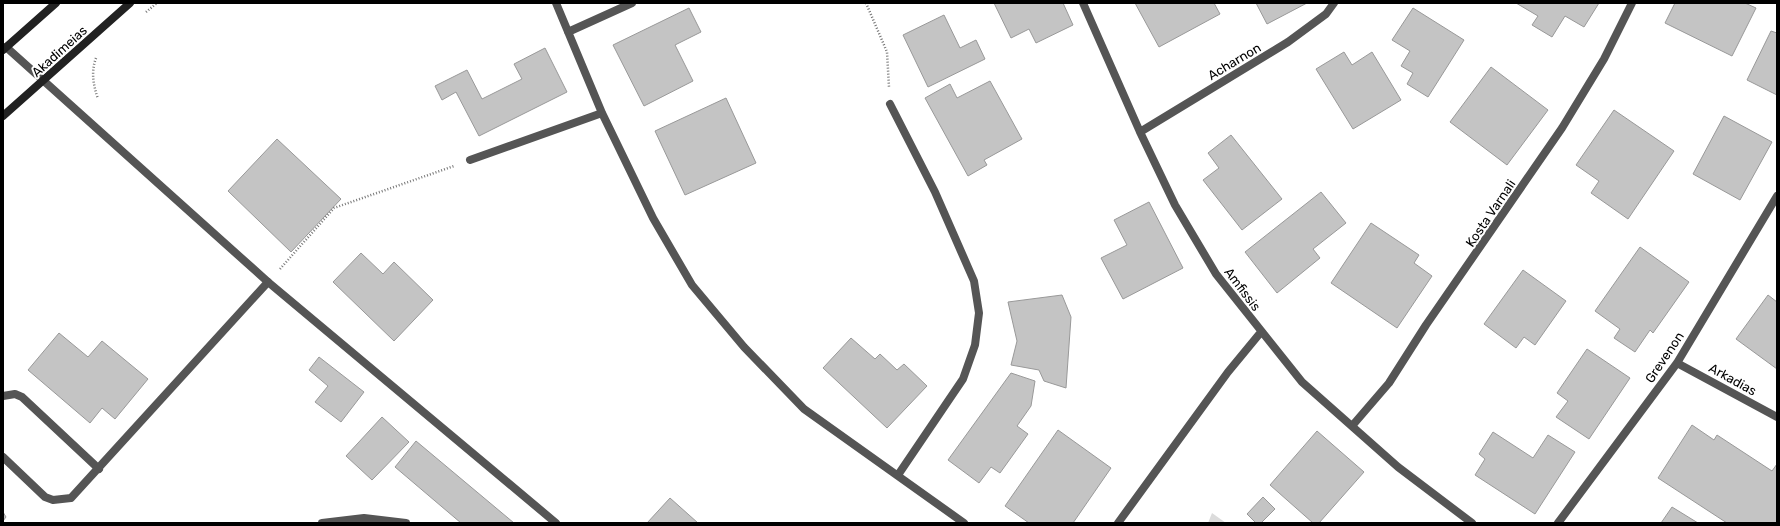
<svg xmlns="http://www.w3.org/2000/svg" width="1780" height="526" font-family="Rubik,sans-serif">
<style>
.green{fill:#dcdcdc}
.building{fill:#c4c4c4;stroke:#999}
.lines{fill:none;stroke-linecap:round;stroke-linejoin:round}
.path{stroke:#777;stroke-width:2.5;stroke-dasharray:1 2;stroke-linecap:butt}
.lane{stroke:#555;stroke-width:8}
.street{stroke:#555;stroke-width:8}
.secondary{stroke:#222;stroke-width:8}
.labels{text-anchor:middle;stroke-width:4;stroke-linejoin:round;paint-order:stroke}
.street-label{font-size:13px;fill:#000;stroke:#fff}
</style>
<rect width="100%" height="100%" fill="#fff"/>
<!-- green -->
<path class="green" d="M1212,513L1226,523H1208Z"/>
<!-- building -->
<path class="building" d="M994,3H1063L1073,25L1036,43L1029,29L1011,38Z
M1135,3H1214L1220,14L1159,47Z
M1256,3H1307L1267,24Z
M1516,3H1599L1584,27L1565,16L1552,37L1532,25L1538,16Z
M1675,3H1745L1756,8L1732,56L1665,23Z
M689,8L701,32L675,45L693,81L644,106L613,45Z
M1413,8L1464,40L1428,97L1407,84L1413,73L1401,66L1410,51L1392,40Z
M944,15L960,48L976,40L985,59L928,87L903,35Z
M1771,31L1777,33V95L1747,80Z
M545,48L567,92L479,136L456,92L442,100L435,86L467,70L482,99L522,79L514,64Z
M1344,52L1352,65L1372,52L1401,100L1353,129L1316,69Z
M1491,67L1548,110L1507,165L1450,122Z
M990,81L1022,139L984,160L987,165L968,176L925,98L950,84L957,98Z
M726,98L756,163L685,195L655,131Z
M1614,110L1674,151L1628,219L1591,193L1599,181L1576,165Z
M1724,116L1772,142L1740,200L1693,174Z
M1231,135L1282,199L1242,230L1203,180L1219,168L1208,153Z
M277,139L341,199L291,252L228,191Z
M1321,192L1346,223L1313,249L1320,258L1277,293L1245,252Z
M1149,202L1183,268L1123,299L1101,258L1127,245L1114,220Z
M1371,223L1419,255L1414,263L1432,276L1397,328L1331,283Z
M1640,247L1689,282L1653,333L1650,330L1635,352L1614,338L1620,329L1595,311Z
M361,253L383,274L394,262L433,300L394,341L333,282Z
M1523,270L1566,301L1535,345L1524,337L1516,348L1484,324Z
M1062,295L1071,317L1066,388L1044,381L1039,370L1011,365L1017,341L1008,302Z
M1768,295L1777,302V369L1736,339Z
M59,333L88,357L102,341L148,379L115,419L102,408L90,423L28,370Z
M851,338L875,359L880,354L897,370L904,364L927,386L887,428L823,368Z
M1587,349L1630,378L1589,439L1556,417L1568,401L1557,393Z
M319,357L364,392L341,422L315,402L328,386L309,370Z
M1011,373L1035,381L1031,406L1017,426L1028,434L1000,473L991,467L979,483L948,460Z
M382,417L409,442L372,480L346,456Z
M1692,425L1714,440L1717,435L1772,471L1777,464V523H1727L1658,478Z
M1058,430L1111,468L1073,523H1029L1005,506Z
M1317,431L1364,472L1319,523H1313L1270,485Z
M1493,432L1533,458L1548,435L1575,452L1535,514L1475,475L1485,459L1479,454Z
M416,441L514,523H461L395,467Z
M1263,497L1275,509L1261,523H1256L1247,514Z
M670,498L698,523H647Z
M1672,507L1698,523H1661Z
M3,512L6,517L3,521Z"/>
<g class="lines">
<!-- path -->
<path class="path" d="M866,3L887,52L889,87
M146,12L157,3
M96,58C91,72 93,84 98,99
M280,269L334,208L454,166"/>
<!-- lane -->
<path class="lane" d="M3,396L15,394L22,397L99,469
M3,457L45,497L53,500L71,498L268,282
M322,523L364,518L406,523"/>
<!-- street -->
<path class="street" d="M556,3L602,113L653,218L692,285L744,347L804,409L964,523
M1083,3L1140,132L1175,205L1216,274L1302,382L1398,467L1472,523
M568,32L632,3
M6,47L268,282L556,523
M890,104L935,192L974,281L979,313L975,345L963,379L898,475
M1140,132L1288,42L1326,14L1334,3
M470,160L602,113
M1677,363L1777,417
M1352,426L1389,383L1426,325L1562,128L1604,59L1632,3
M1118,523L1228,372L1261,332
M1558,523L1677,363L1777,196"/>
<!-- secondary -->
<path class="secondary" d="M3,50L56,3
M3,116L130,3"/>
</g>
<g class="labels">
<!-- street labels -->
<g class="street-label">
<text transform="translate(59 51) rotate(-42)" y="5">Akadimeias</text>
<text transform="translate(1234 61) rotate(-31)" y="5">Acharnon</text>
<text transform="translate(1490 213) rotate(-56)" y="5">Kosta Varnali</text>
<text transform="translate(1243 289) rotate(53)" y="5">Amfissis</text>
<text transform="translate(1664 357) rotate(-56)" y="5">Grevenon</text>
<text transform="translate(1733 379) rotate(29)" y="5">Arkadias</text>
</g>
</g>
<!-- border -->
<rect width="1780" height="526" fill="none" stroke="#000000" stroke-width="8"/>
</svg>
